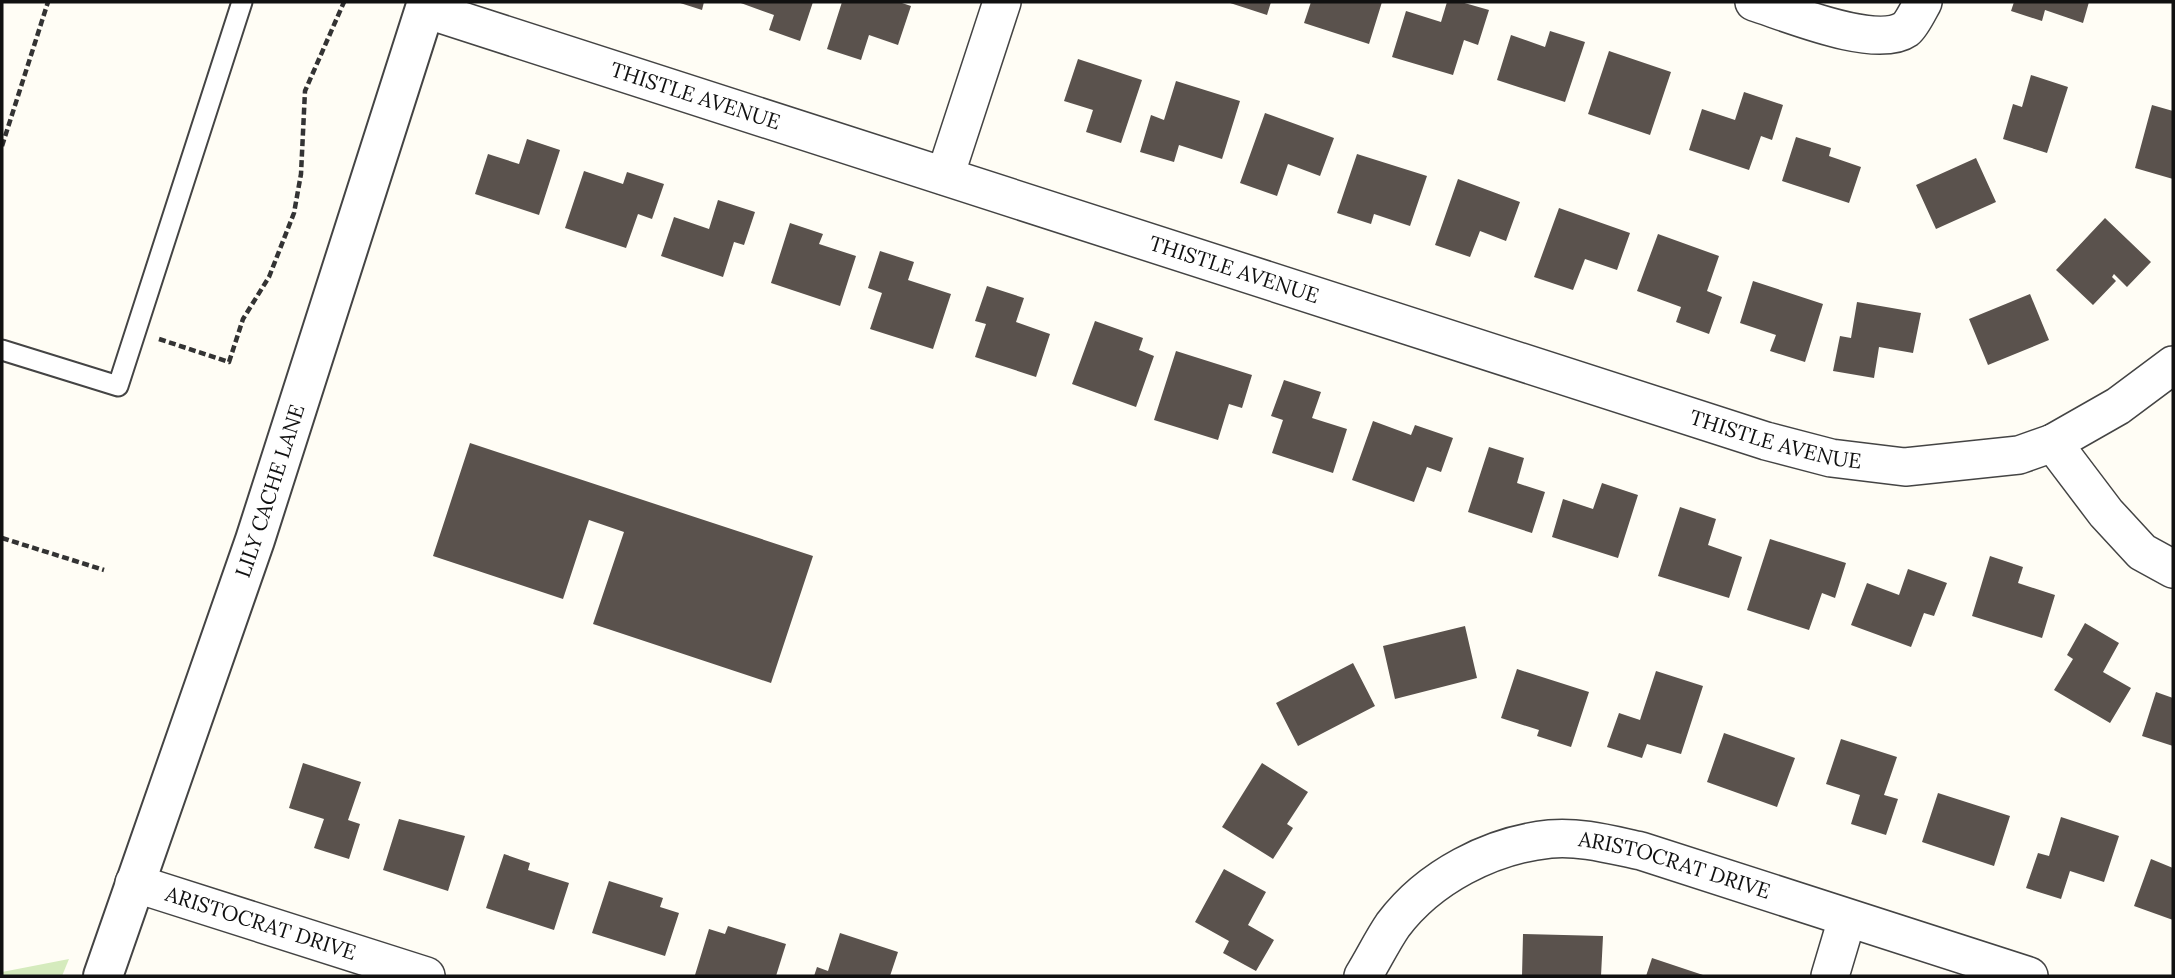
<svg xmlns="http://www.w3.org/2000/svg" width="2175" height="978" font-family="Lora,serif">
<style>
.green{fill:#d5ebbd}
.building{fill:#5a524d}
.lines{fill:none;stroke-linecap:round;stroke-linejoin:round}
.service-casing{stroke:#444;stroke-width:23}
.minor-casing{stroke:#444;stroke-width:40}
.tertiary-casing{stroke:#444;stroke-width:42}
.path{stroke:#333;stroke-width:4.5;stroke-dasharray:7 3.5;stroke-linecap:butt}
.service{stroke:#fff;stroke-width:19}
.minor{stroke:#fff;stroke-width:37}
.tertiary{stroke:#fff;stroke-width:38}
.labels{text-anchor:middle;stroke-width:7;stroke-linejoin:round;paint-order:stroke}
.street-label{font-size:21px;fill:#111;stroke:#fff}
</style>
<rect width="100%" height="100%" fill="#fffdf5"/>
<!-- green -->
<path class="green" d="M69,959L62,976H2V972Z"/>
<!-- building -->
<path class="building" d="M677,2H704L702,10Z
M738,2H813L800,41L769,30L774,15Z
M842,2H899L911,6L898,45L869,35L861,60L827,49Z
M1227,2H1271L1267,15Z
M1311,2H1382L1369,44L1304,23Z
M1447,2H1461L1489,10L1478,45L1464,40L1453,75L1392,57L1406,11L1441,22Z
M2014,2H2089L2083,23L2045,10L2042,21L2011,11Z
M1550,31L1585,42L1565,102L1497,80L1511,35L1545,47Z
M1609,51L1671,72L1650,135L1588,114Z
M1078,59L1142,80L1121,143L1086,132L1093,110L1064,101Z
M2031,75L2068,87L2047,153L2003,139L2013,104L2022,107Z
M1176,81L1240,101L1222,159L1179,145L1174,162L1140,152L1151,115L1164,120Z
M1744,92L1783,105L1772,140L1761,136L1749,170L1689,150L1702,109L1735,120Z
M2152,105L2173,111V179L2135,168Z
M1265,113L1334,138L1320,176L1288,164L1277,196L1240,183Z
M1796,137L1831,148L1829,156L1861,167L1849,203L1782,181Z
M527,139L560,150L539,215L475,194L488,154L519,164Z
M1357,154L1427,176L1410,226L1374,214L1371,224L1337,213Z
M1976,158L1996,202L1936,229L1916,185Z
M584,171L623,184L627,172L664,184L652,219L638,214L626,248L565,228Z
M1458,179L1520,202L1506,241L1480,231L1470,257L1435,245Z
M718,200L755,212L744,245L734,242L723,277L661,256L674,217L709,229Z
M1559,208L1630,233L1617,270L1585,259L1573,290L1534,277Z
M2105,218L2151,262L2127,287L2114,274L2112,277L2116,281L2093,305L2056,270Z
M790,223L823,234L819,244L856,256L840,306L771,283Z
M1658,234L1719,256L1707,291L1722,297L1709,334L1676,322L1681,307L1637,291Z
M880,251L914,262L908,280L951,294L933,349L870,329L882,293L868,288Z
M1753,281L1823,304L1805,362L1770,351L1776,335L1740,323Z
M987,286L1024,298L1016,322L1050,334L1036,377L975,357L986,324L975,321Z
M2030,294L2049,340L1988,365L1969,319Z
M1857,302L1921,313L1913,353L1879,347L1874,378L1833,371L1840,336L1851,338Z
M1095,321L1143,338L1139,350L1154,356L1136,407L1072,384Z
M1176,351L1252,375L1242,408L1229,404L1218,440L1154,420Z
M1284,380L1321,392L1312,418L1347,429L1333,473L1272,453L1283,420L1271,416Z
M1373,421L1411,435L1415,425L1453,438L1441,472L1427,467L1414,502L1352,480Z
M470,443L813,556L771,683L593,624L624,532L589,520L563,599L433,556Z
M1489,447L1524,458L1517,483L1545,492L1532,533L1468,512Z
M1602,483L1638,495L1618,558L1552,537L1563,499L1593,509Z
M1680,507L1716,519L1708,545L1742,557L1729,598L1658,576Z
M1770,539L1846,563L1835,598L1822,593L1809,630L1747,610Z
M1990,556L2023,567L2018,583L2055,595L2042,638L1972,616Z
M1908,569L1947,583L1934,616L1924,613L1911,647L1851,625L1867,583L1899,595Z
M2085,623L2119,643L2103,672L2131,688L2110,723L2054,690L2073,659L2067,655Z
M1465,626L1477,678L1395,699L1383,646Z
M1353,663L1375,706L1298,746L1276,703Z
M1517,669L1589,692L1571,747L1537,736L1539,730L1501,718Z
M1656,671L1703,686L1681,754L1647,744L1642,758L1607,747L1619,713L1640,720Z
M2156,692L2173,698V746L2142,736Z
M1724,733L1795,758L1777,807L1707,782Z
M1841,739L1897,757L1884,795L1898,799L1886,835L1851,824L1860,795L1826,784Z
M303,763L361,782L348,820L360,824L349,859L314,848L324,819L289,808Z
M1262,763L1308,792L1287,824L1293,828L1273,859L1222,827Z
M1938,793L2010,816L1994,866L1922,842Z
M2061,817L2119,836L2104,882L2070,871L2061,899L2026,888L2038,853L2049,856Z
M399,819L465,836L448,891L383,870Z
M504,854L530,863L528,870L569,883L554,930L486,908Z
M2151,859L2173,868V920L2134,906Z
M1224,869L1266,892L1248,925L1274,940L1256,971L1223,953L1229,941L1195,922Z
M609,881L663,898L660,907L679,913L665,956L592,933Z
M728,926L786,944L776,976L695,975L709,929L725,934Z
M840,933L898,952L890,976H814L817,967L828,971Z
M1523,934L1603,936L1601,976H1522Z
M1652,958L1706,976H1646Z"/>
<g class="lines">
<defs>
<path id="service" d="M2,350L118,386L242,2"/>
<g id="minor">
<path d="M1754,2C1786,12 1876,50 1906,29C1912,24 1919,9 1923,2"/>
<path id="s1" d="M425,9L1766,441L1831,458L1905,467L2019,455L2053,443L2118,406L2173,365"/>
<path d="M945,176L1002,2"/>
<path d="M2053,443L2106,513L2142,552L2173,569"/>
<path id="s2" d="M134,883L426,976"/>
<path id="s3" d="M1363,976C1373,960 1382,941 1393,925C1429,877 1491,845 1550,839C1580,836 1612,845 1641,851L2029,976"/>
<path d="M1830,976L1847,919"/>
</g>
<g id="tertiary">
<path id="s4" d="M103,976L255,540L427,2"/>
</g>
</defs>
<!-- service casing -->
<use href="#service" class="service-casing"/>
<!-- minor casing -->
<use href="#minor" class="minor-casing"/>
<!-- tertiary casing -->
<use href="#tertiary" class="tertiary-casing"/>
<!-- path -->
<path class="path" d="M2,146L48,2
M159,339L229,362L243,319L269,277L294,213L301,174L305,91L344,2
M2,538L104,570"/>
<!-- service -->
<use href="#service" class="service"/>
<!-- minor -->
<use href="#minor" class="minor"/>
<!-- tertiary -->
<use href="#tertiary" class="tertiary"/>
</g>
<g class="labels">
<!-- street labels -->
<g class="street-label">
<text dy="7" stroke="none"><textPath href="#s1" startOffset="284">THISTLE AVENUE</textPath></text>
<text dy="7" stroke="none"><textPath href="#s1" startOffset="850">THISTLE AVENUE</textPath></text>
<text dy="7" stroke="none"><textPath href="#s1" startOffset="1418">THISTLE AVENUE</textPath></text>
<text dy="7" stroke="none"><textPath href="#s4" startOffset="513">LILY CACHE LANE</textPath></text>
<text dy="7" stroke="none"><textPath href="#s3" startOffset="371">ARISTOCRAT DRIVE</textPath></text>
<text dy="7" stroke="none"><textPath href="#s2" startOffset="133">ARISTOCRAT DRIVE</textPath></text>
</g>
</g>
<!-- border -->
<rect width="2175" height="978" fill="none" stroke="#111111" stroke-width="7"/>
</svg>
